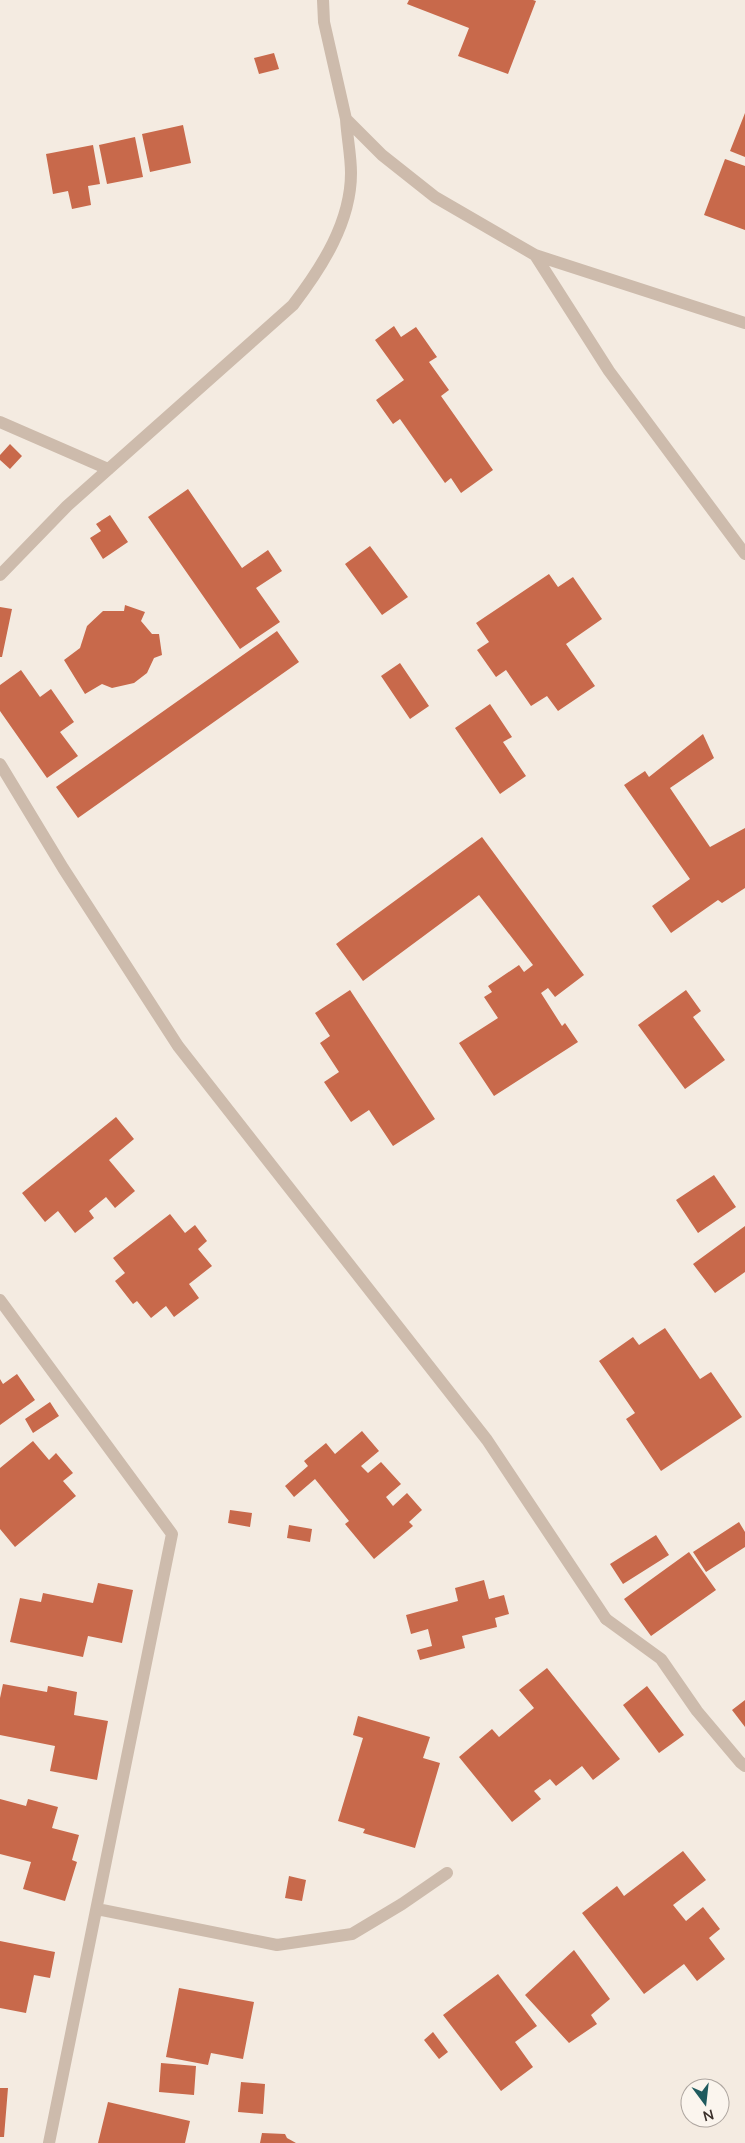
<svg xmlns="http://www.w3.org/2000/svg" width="745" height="2143" font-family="Mulish,sans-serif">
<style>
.building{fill:#c8694b}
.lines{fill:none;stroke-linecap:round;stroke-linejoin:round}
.service{stroke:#cdbbac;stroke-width:12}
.minor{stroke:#cdbbac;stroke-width:12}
</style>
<rect width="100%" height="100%" fill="#f4ebe1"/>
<!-- building -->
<path class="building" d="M409,0H533L536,1L508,74L458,56L469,28L407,4Z
M274,53L279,69L259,74L254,58Z
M745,113V157L730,151Z
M183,125L191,163L150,172L142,134Z
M135,137L143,177L107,184L99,145Z
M93,145L100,184L88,186L91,205L72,209L68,191L53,194L46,154Z
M725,159L745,166V230L704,215Z
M394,326L401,337L416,327L437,357L429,362L449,390L441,396L493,470L461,493L451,478L445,483L400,419L393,424L376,400L404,380L375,340Z
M10,444L22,456L10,469L0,460V455Z
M188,489L242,568L268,550L282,571L256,588L280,622L240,649L148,517Z
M110,515L128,542L103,559L90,538L101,531L96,524Z
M370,546L408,597L382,615L345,564Z
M549,574L558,587L573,577L602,619L566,644L595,686L558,711L547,696L531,706L506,670L496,677L477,650L489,642L476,623Z
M125,605L145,612L141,621L152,634H159L162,655L154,658L147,673L134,683L112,688L102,684L85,694L64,660L80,648L87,626L103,611H124Z
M0,607L12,609L2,657H0Z
M277,631L299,662L78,818L56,787Z
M400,663L429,706L410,719L381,676Z
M21,670L40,697L51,689L74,722L60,732L78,756L47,778L0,711V685Z
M490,704L512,737L503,742L526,776L500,794L455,728Z
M703,734L714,758L670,788L710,847L745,828V888L722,903L718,900L671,933L652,906L690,879L624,785L645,771L649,777Z
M482,837L584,975L555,997L548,988L541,993L562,1026L565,1023L578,1042L494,1096L459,1043L498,1018L484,997L492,992L488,986L519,965L524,972L533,965L479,895L363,981L336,944Z
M350,990L435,1119L393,1146L369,1110L351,1122L324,1082L339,1072L320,1043L330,1036L315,1013Z
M686,990L701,1011L693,1017L725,1060L685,1089L638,1025Z
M116,1117L134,1139L109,1160L135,1191L115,1208L106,1197L89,1211L94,1218L75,1233L58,1211L45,1222L22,1193Z
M714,1175L736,1207L698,1233L676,1200Z
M170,1214L185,1233L195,1225L207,1241L198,1249L212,1266L189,1284L199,1298L174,1317L166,1306L151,1318L137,1301L133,1304L115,1281L125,1273L113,1258Z
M745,1226V1272L715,1293L693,1264Z
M665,1328L700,1379L711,1372L742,1417L661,1471L626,1419L635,1413L599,1361L633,1337L639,1345Z
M17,1374L35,1400L0,1425V1379L3,1384Z
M50,1402L59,1416L33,1433L25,1419Z
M362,1431L379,1451L361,1466L368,1473L381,1462L401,1484L386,1497L393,1506L407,1493L422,1510L409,1522L413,1526L374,1559L345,1524L349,1521L315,1479L294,1497L285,1486L308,1466L304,1461L326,1443L335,1454Z
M33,1441L49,1460L56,1453L73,1473L63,1481L76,1496L15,1547L0,1529V1468Z
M230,1510L252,1513L250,1527L228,1523Z
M739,1522L745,1532V1547L706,1572L693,1552Z
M289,1525L312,1529L310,1542L287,1538Z
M656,1535L669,1555L623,1584L610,1564Z
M689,1552L716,1590L651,1636L624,1599Z
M484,1580L489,1599L504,1595L509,1614L495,1618L497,1627L462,1636L465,1648L420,1660L417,1650L432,1646L428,1629L411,1634L406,1615L458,1601L455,1588Z
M98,1583L133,1590L122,1643L88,1636L83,1657L10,1642L20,1598L41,1602L43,1593L93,1603Z
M547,1668L620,1759L593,1780L582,1766L556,1786L550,1779L534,1791L541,1799L512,1822L459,1757L492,1729L499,1737L534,1708L519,1690Z
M3,1684L47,1692L48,1686L77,1692L74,1715L108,1721L97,1780L50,1771L55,1746L0,1735V1698Z
M647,1686L684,1735L659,1753L623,1705Z
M745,1700V1727L732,1710Z
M358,1716L430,1737L423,1758L440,1763L415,1848L363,1833L365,1829L338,1821L363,1738L353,1735Z
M0,1799L26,1806L28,1799L58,1807L52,1828L79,1835L72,1860L77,1862L65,1901L23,1889L31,1862L0,1854Z
M683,1851L706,1880L673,1905L686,1921L703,1907L720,1929L709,1938L725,1959L697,1981L684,1964L644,1994L582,1913L617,1886L624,1896Z
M289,1876L306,1880L302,1901L285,1898Z
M0,1941L55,1952L50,1978L34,1975L26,2013L0,2008Z
M574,1950L610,1999L591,2015L597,2024L569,2043L525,1995Z
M498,1974L537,2026L515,2042L533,2067L501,2091L443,2015Z
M179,1988L254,2002L243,2059L211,2053L208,2065L166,2057Z
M433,2032L448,2052L439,2059L424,2040Z
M161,2063L196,2066L194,2095L159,2092Z
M241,2082L265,2084L263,2114L238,2112Z
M0,2088H8L4,2137H0Z
M108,2102L190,2121L185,2143H98Z
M262,2133L285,2134L287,2138L296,2143H260Z"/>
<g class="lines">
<!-- service -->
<path class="service" d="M0,422L108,469
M0,1300L172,1534L49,2143
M606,1619L661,1659L697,1711L740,1762L745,1766
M97,1909L277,1945L352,1934L402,1904L447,1873"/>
<!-- minor -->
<path class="minor" d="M323,0L324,22L346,119L382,155L435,197L535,255L745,323
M535,255L609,371L745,554
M0,575L67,506L293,305C322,267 351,222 351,173C351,155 347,137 346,119
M0,764L63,868L178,1046L487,1440L606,1619"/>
</g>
<!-- north arrow -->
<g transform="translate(705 2103) rotate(165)"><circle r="24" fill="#fbf5ee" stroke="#aea6a0"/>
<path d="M0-4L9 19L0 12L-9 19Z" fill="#1f5a5e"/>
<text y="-8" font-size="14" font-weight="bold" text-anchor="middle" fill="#3b302b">N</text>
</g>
</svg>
